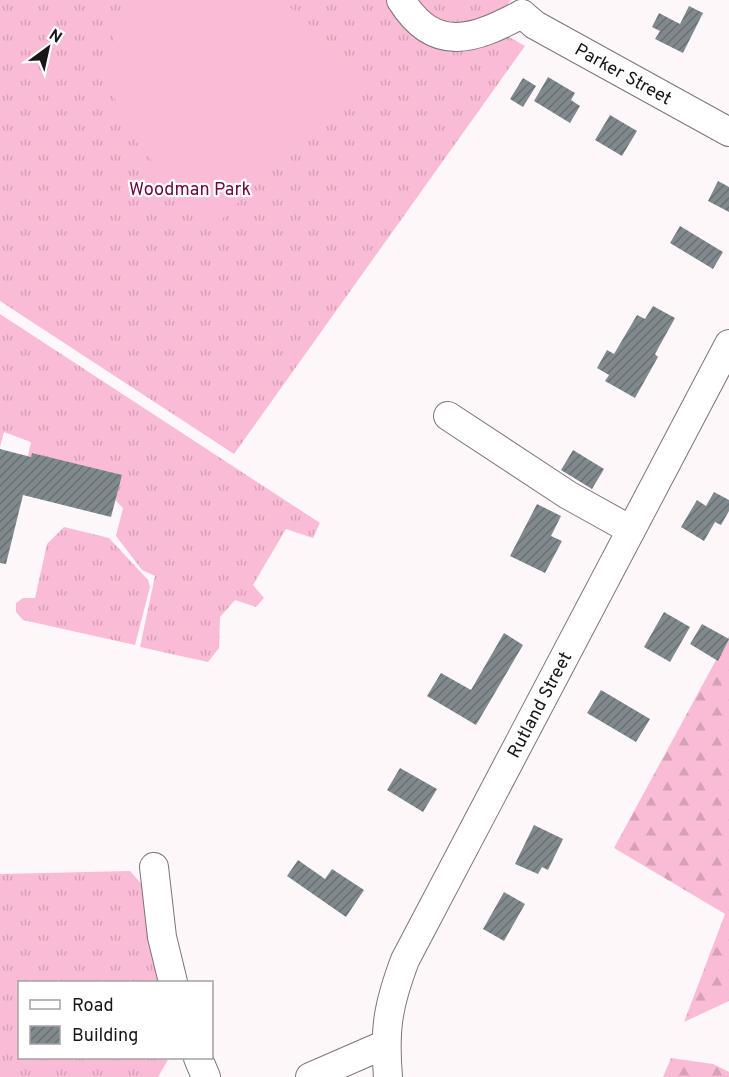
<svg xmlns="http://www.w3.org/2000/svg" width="729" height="1077" font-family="Overpass,sans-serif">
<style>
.grass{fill:url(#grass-tufts)}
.forest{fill:url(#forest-firs)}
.garden{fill:#fabbd6}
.building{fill:url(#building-hatch)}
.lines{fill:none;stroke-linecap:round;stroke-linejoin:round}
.minor-casing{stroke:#7e7478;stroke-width:30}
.minor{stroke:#fff;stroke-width:28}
.labels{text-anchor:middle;stroke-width:4.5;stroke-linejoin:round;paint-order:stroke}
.street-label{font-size:18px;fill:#191617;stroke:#fff}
.park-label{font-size:18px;fill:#6c0844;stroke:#fff}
</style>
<defs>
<pattern id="grass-tufts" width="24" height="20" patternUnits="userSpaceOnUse" patternTransform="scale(1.5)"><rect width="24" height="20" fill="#fabbd6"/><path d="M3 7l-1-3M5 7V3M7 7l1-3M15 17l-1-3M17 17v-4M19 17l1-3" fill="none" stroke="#d6a0b7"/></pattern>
<pattern id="forest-firs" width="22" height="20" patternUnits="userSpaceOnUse" patternTransform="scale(1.5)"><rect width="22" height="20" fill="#fabbd6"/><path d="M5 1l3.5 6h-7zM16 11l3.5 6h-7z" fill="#d6a0b7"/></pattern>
<pattern id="building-hatch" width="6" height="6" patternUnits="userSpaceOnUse" patternTransform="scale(1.5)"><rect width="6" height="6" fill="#808a8e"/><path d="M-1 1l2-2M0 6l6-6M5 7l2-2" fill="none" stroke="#687073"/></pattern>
</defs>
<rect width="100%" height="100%" fill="#fef7fa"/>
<!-- grass -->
<path class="grass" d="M0,0H511L492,27L525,46L234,454L0,301Z
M0,314L320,523L313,538L286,529L253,585L264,598L256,607L235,600L220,617L219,648L208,662L140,647L155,576L142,570L116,536L123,508L115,500L121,476L32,453L31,457L28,456L31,442L4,432L0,447Z
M64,527L109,538L148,580L150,587L135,645L23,620L16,612V603L23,598H35L47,544Z
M130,871L144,887L165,982H20V1058H169L158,1077H0V874Z"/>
<!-- forest -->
<path class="forest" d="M729,636V1001L684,1022L725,914L614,848Z
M671,1058L713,1064L729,1072V1077H663Z"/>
<!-- garden -->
<path class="garden" d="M133,0H282L365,74L216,225L170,182L127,130L106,75L114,35Z"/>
<!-- building -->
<path class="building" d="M689,6L703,13L683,53L655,39L660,31L652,27L659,13L680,24Z
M548,77L575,93L571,100L580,106L570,123L534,101Z
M523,78L536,86L523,107L510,99Z
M610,115L637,131L622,156L595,140Z
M718,181L729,187V212L708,201Z
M680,226L723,252L713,269L670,243Z
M653,306L675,318L655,354L658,357L635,398L605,381L609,375L597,368L607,350L614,354L637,315L645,319Z
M0,449L31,457L32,453L122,475L111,517L23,495L6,564L0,563Z
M573,450L604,469L592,489L561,470Z
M714,492L729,500V511L721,525L715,522L704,541L681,527L697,500L706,506Z
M537,504L561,516L551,536L562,541L545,573L510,556Z
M664,612L690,627L670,662L644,647Z
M702,624L729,639L718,661L690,644Z
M504,633L523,645L476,725L427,696L441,673L471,690Z
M601,690L650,719L636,742L587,713Z
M400,768L437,789L423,812L387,790Z
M534,825L563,839L548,870L542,867L538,874L515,864Z
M298,860L325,879L332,869L364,890L346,917L287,876Z
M504,892L525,904L504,941L483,929Z"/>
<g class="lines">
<defs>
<g id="minor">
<path d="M401,0C435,55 475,39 522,14"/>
<path id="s1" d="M522,14L535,25L729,132"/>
<path d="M448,416L568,495L631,530"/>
<path d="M154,867L162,937L173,982"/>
<path d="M198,1058L206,1077"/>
<path d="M310,1077L386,1044"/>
<path id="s2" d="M388,1077C384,1029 388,1005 405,960L729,344"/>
</g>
</defs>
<!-- minor casing -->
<use href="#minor" class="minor-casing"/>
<!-- minor -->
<use href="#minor" class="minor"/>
</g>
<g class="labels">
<!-- street labels -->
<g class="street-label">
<text dy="6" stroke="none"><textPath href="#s1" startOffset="118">Parker Street</textPath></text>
<text dy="6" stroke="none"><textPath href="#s2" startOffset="408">Rutland Street</textPath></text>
</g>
<!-- park labels -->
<g class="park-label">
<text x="190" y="195">Woodman Park</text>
</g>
</g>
<!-- legend -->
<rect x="18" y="981" width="195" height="78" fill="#ffffff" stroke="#a3a2a2" stroke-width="1.5"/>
<rect x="30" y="1000" width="30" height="9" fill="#ffffff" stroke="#a3a2a2" stroke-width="1.5"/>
<text x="72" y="1011" font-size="18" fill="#191617">Road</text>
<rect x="30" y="1026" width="30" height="18" fill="url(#building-hatch)" stroke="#a3a2a2" stroke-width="1.5"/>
<text x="72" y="1041" font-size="18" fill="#191617">Building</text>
<!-- north arrow -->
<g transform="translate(48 48) rotate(33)" stroke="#ffffff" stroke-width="4.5" paint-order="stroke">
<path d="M0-4.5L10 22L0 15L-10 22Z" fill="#191617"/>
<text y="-9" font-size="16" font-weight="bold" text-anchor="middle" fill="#191617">N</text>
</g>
</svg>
